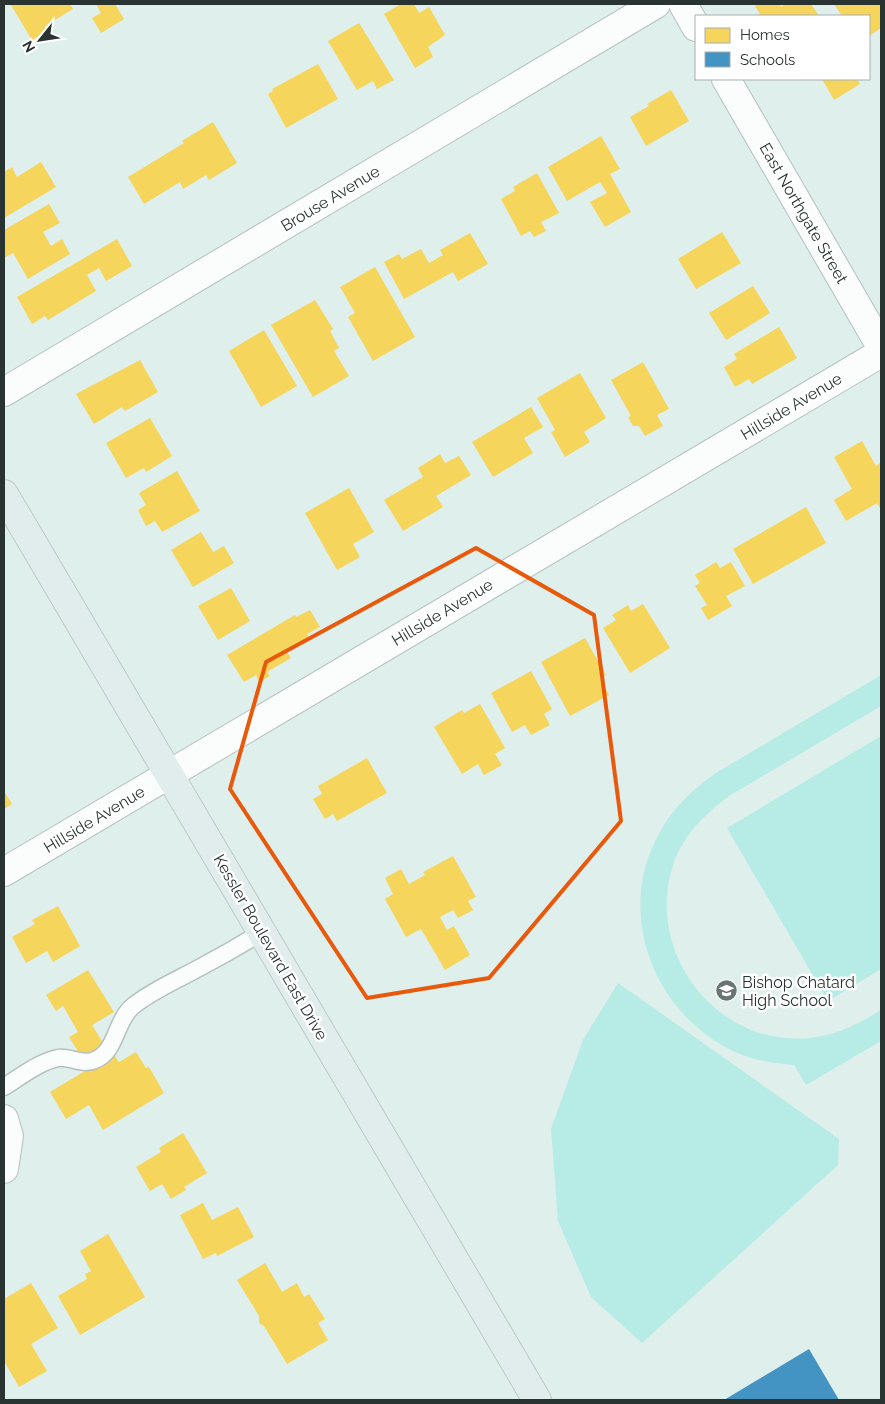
<svg xmlns="http://www.w3.org/2000/svg" width="885" height="1404" font-family="Raleway,sans-serif">
<style>
.park{fill:#b7ebe5}
.homes{fill:#f6d55c}
.schools{fill:#4393c3}
.lines{fill:none;stroke-linecap:round;stroke-linejoin:round}
.service-casing{stroke:#b5c1bf;stroke-width:19}
.minor-casing{stroke:#b5c1bf;stroke-width:30}
.primary-casing{stroke:#c0c9c7;stroke-width:30}
.service{stroke:#fafdfc;stroke-width:16}
.minor{stroke:#fafdfc;stroke-width:28}
.primary{stroke:#e0edec;stroke-width:28}
.marked{fill:none;stroke:#e8590c;stroke-width:4;stroke-linejoin:round}
.labels{text-anchor:middle;stroke-width:5;stroke-linejoin:round;paint-order:stroke}
.street-label{font-size:16px;fill:#293432;stroke:#fff}
.poi-label{font-size:16px;fill:#293432;stroke:#fff;text-anchor:start}
</style>
<rect width="100%" height="100%" fill="#deefec"/>
<!-- park -->
<path class="park" d="M881,675V706L729,796C705,814 683,835 673,865C643,958 725,1056 822,1036C844,1032 863,1021 881,1010V1041L806,1085L794,1065C778,1063 761,1062 745,1056C657,1023 611,914 661,830C675,806 693,789 716,773Z
M881,736V969L828,1001L727,828Z
M618,983L839,1139L838,1165L642,1343L591,1297L558,1221L551,1129L583,1040Z"/>
<!-- homes -->
<path class="homes" d="M13,4H70L73,9L45,26L48,31L32,40L11,5Z
M96,4H115L124,19L101,33L92,18L101,13Z
M401,4H414L419,13L429,7L445,35L428,47L433,57L415,68L384,14Z
M758,4H780L781,7L786,4H811L819,16H761L755,6Z
M834,4H881V28L869,36V16H842Z
M359,23L394,80L377,89L373,81L357,90L328,41Z
M318,64L338,99L286,128L268,94L273,91L272,89Z
M822,79H857L860,84L834,100Z
M671,90L689,121L646,146L630,117L649,106L647,104Z
M213,122L237,163L209,180L206,175L183,189L180,182L144,204L128,177L184,143L182,141Z
M601,136L620,169L610,174L631,212L605,227L590,202L607,193L600,182L567,201L548,167Z
M41,162L56,187L4,218V172L12,167L17,177Z
M537,173L559,213L541,222L546,231L534,237L530,231L521,236L501,199L515,191L513,187Z
M49,204L60,223L43,232L51,246L62,239L70,254L28,279L13,253L4,258V230Z
M722,232L741,263L696,289L678,259Z
M470,233L488,264L458,281L453,272L404,299L384,262L399,254L402,259L421,249L429,263L443,255L440,250Z
M117,239L132,266L106,281L99,268L87,275L96,291L48,320L45,316L32,324L17,297Z
M375,267L415,337L373,361L348,317L355,313L340,287Z
M753,286L770,313L726,340L709,313Z
M315,300L333,329L330,331L339,348L334,351L349,376L313,397L271,325Z
M779,327L797,358L752,384L749,379L735,387L724,367L737,359L734,354Z
M264,330L297,386L261,407L229,351Z
M140,360L158,392L125,411L122,407L94,424L76,394Z
M643,362L669,409L657,415L663,426L645,436L639,426H633L628,417L631,416L611,380Z
M580,373L606,418L584,432L590,442L565,457L551,432L555,430L537,398Z
M531,407L543,427L524,438L533,453L493,477L472,442Z
M150,418L172,456L146,472L144,468L126,478L106,443Z
M862,441L876,466L880,463L881,465V510L877,503L846,521L834,500L852,489L834,457Z
M440,454L445,463L459,456L471,475L436,496L443,507L403,531L384,500L423,477L418,468Z
M177,471L200,511L162,532L155,521L146,526L138,510L146,505L139,493Z
M349,488L374,532L353,544L360,557L337,570L305,513Z
M806,507L826,543L753,584L733,549Z
M201,532L213,552L224,546L234,563L193,587L171,550Z
M716,562L720,568L731,562L745,586L726,596L732,606L708,620L701,608L707,605L695,586L700,583L695,575Z
M231,588L250,621L218,640L198,606Z
M643,604L670,648L630,673L603,628L616,620L612,615L628,605L631,611Z
M310,610L320,627L307,634L310,639L287,652L291,658L267,672L270,676L259,682L256,675L244,682L227,655L295,615L296,617Z
M585,638L606,675L600,678L609,695L570,716L541,662Z
M531,671L552,709L544,714L550,725L531,735L525,725L512,732L491,693Z
M480,704L505,748L495,754L502,765L484,775L478,764L462,774L434,727L462,710L464,713Z
M367,758L387,793L337,821L333,814L325,819L313,799L322,794L318,786Z
M4,791L12,804L4,809Z
M453,856L476,897L468,901L473,910L458,918L453,910L440,917L447,930L454,926L470,955L445,970L421,929L406,937L385,899L393,894L385,878L401,869L409,884L425,875L423,872Z
M58,906L80,946L53,962L47,951L26,963L12,937L35,924L32,920Z
M88,970L114,1012L92,1025L105,1046L83,1059L69,1037L78,1032L63,1006L56,1011L46,995Z
M136,1052L146,1068L149,1067L164,1093L103,1130L89,1105L66,1119L50,1092L98,1063L99,1065L115,1056L119,1062Z
M183,1133L207,1173L184,1187L186,1190L171,1199L162,1184L150,1191L136,1167L161,1152L159,1148Z
M203,1203L212,1220L238,1207L254,1237L217,1256L216,1253L203,1259L180,1215Z
M108,1234L145,1297L80,1335L58,1296L87,1279L85,1274L91,1271L80,1251Z
M265,1263L282,1292L297,1283L304,1297L309,1294L325,1319L318,1323L328,1340L287,1364L264,1326L259,1323V1316L237,1280Z
M31,1283L58,1328L31,1344L47,1371L19,1387L4,1361V1299Z"/>
<!-- schools -->
<path class="schools" d="M809,1349L839,1400H724Z"/>
<g class="lines">
<defs>
<path id="service" d="M4,1087C20,1077 39,1062 58,1058C70,1056 82,1066 95,1060C117,1051 115,1021 133,1006C153,990 177,980 199,968C220,957 241,945 262,932"/>
<path id="minor" d="M683,4L696,27
M726,79L881,347
M4,392L656,4
M4,872L881,353
M4,1119L9,1136L4,1169"/>
<path id="primary" d="M4,494L537,1400"/>
</defs>
<!-- service casing -->
<use href="#service" class="service-casing"/>
<!-- minor casing -->
<use href="#minor" class="minor-casing"/>
<!-- primary casing -->
<use href="#primary" class="primary-casing"/>
<!-- service -->
<use href="#service" class="service"/>
<!-- minor -->
<use href="#minor" class="minor"/>
<!-- primary -->
<use href="#primary" class="primary"/>
</g>
<!-- marked area -->
<path class="marked" d="M476,548L594,615L621,821L489,978L367,998L230,789L266,662Z"/>
<!-- icons -->
<defs>
<symbol id="school-disc" viewBox="-11 -11 22 22"><circle r="9.5" fill="#687573" stroke="#fff"/><path d="M0-5L7-2L0 1L-7-2ZM-4 1L0 2.5L4 1V4Q0 6-4 4Z" fill="#fff"/></symbol>
</defs>
<g fill-rule="evenodd">
<use href="#school-disc" x="714" y="978" width="25" height="25"/>
</g>
<g class="labels">
<!-- street labels -->
<g class="street-label">
<text transform="translate(330 198) rotate(-31)" y="6">Brouse Avenue</text>
<text transform="translate(804 213) rotate(60)" y="6">East Northgate Street</text>
<text transform="translate(791 406) rotate(-31)" y="6">Hillside Avenue</text>
<text transform="translate(442 612) rotate(-31)" y="6">Hillside Avenue</text>
<text transform="translate(94 819) rotate(-31)" y="6">Hillside Avenue</text>
<text transform="translate(271 947) rotate(60)" y="6">Kessler Boulevard East Drive</text>
</g>
<!-- poi labels -->
<g class="poi-label">
<text x="742" y="988">Bishop Chatard<tspan x="742" dy="18">High School</tspan></text>
</g>
</g>
<!-- border -->
<rect width="885" height="1404" fill="none" stroke="#293432" stroke-width="10"/>
<!-- legend -->
<rect x="695" y="15" width="175" height="65" fill="#ffffff" stroke="#a9aead"/>
<rect x="705" y="28" width="25" height="15" fill="#f6d55c" stroke="#a9aead"/>
<text x="740" y="40" font-size="15" fill="#293432">Homes</text>
<rect x="705" y="52" width="25" height="15" fill="#4393c3" stroke="#a9aead"/>
<text x="740" y="65" font-size="15" fill="#293432">Schools</text>
<!-- north arrow -->
<g transform="translate(40 40) rotate(240)" stroke="#ffffff" stroke-width="4" paint-order="stroke">
<path d="M0-4L9 19L0 12L-9 19Z" fill="#293432"/>
<text y="-8" font-size="14" font-weight="bold" text-anchor="middle" fill="#293432">N</text>
</g>
</svg>
